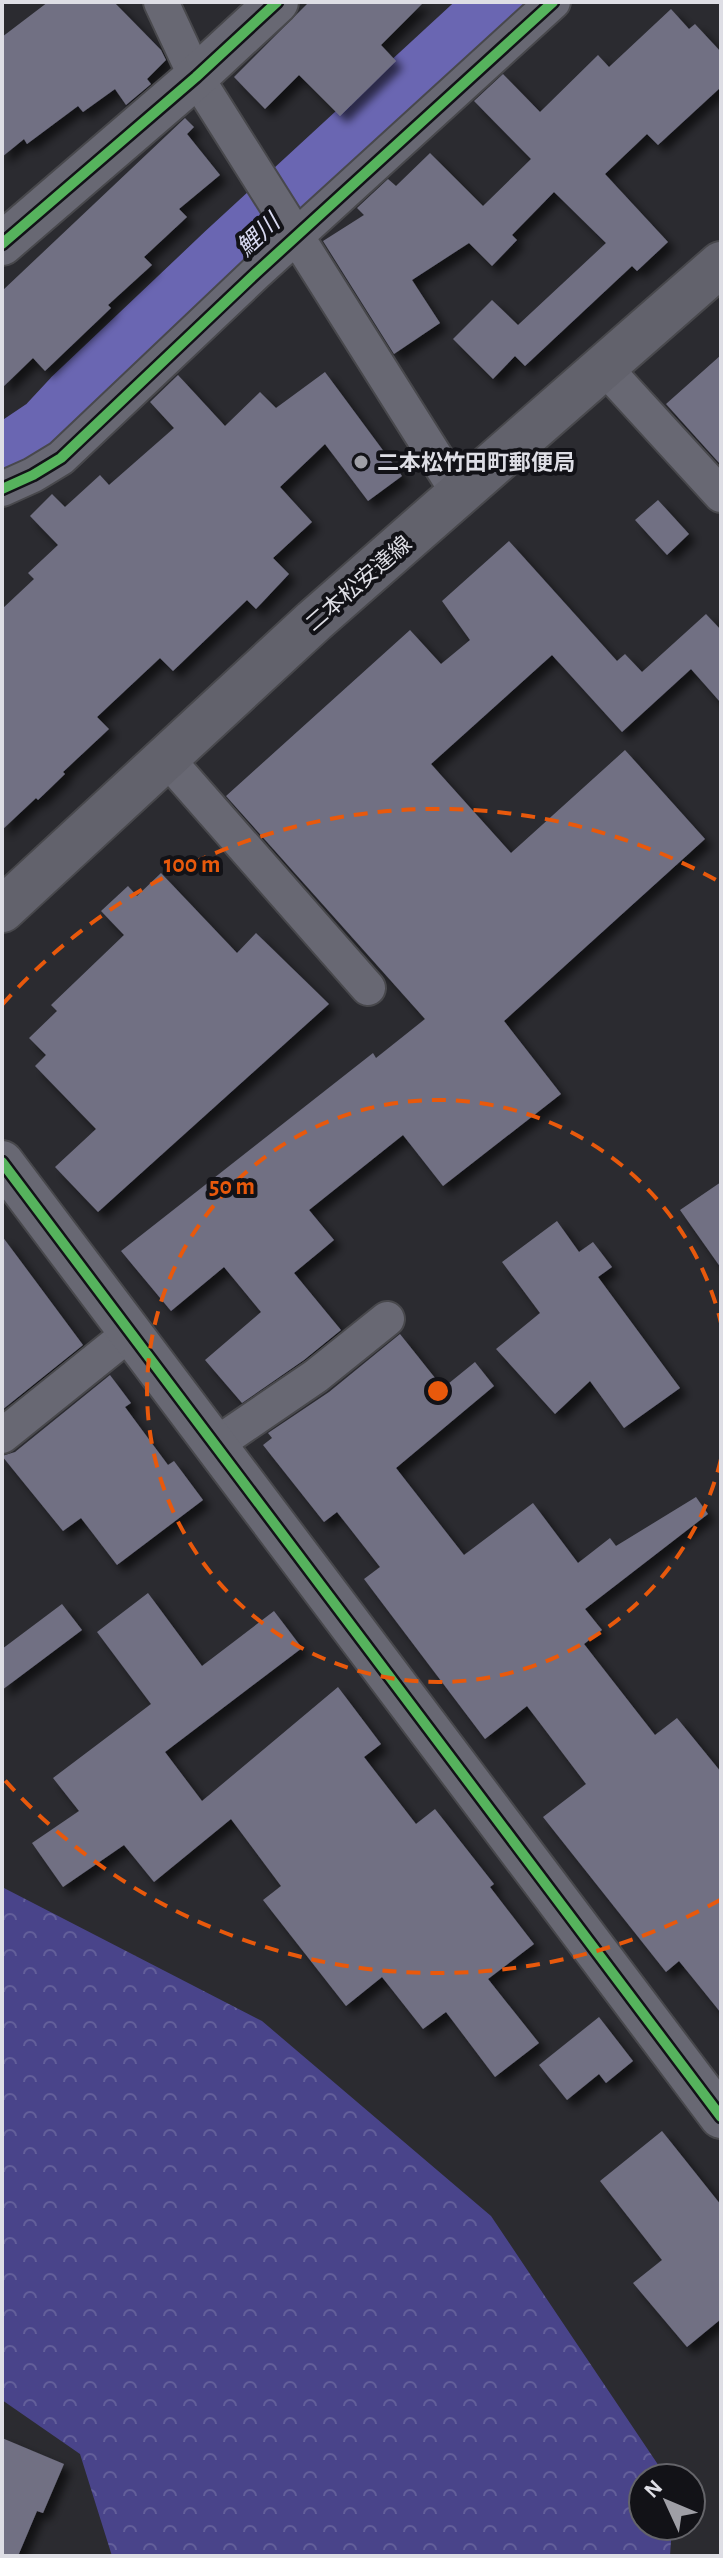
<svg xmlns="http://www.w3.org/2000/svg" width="723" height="2558" font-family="'Alegreya Sans','Noto Sans JP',sans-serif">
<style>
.forest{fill:url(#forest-crowns)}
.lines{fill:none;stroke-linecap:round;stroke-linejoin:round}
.river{stroke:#6a66b2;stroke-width:70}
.building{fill:#717083;filter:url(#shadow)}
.minor-casing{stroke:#48484c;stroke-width:38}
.tertiary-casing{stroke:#48484c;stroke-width:46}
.secondary-casing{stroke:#48484c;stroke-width:48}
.minor{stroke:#686873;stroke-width:34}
.tertiary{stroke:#686873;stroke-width:42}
.secondary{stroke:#62626c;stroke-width:44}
.cycleway-casing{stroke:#121217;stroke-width:15}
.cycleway{stroke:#56b35d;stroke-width:10}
.ring{fill:none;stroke:#e8590c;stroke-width:4;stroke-dasharray:14 10}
.poi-dot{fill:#9f9fa6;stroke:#121217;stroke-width:3}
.labels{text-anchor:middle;stroke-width:8;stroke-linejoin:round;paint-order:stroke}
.poi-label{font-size:22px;font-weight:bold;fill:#dedee5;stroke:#121217;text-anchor:start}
.street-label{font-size:22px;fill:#dedee5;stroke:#121217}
.water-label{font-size:24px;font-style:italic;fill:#d8d9f0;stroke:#121217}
.centre{fill:#e8590c;stroke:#121217;stroke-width:4}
.ring-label{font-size:24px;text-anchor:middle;font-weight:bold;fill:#e8590c;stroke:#121217;stroke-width:8;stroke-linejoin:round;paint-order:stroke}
</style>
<defs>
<pattern id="forest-crowns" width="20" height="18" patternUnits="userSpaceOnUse" patternTransform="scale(2)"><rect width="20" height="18" fill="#49448a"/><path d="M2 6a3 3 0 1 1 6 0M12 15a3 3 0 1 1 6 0" fill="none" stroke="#635f9a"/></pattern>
<filter id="shadow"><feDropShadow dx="7" dy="7" stdDeviation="4" flood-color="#0009"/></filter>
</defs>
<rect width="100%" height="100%" fill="#2b2b30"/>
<!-- forest -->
<path class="forest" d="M2,1887L262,2021L491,2216L667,2478H643V2526H672L670,2556H112L80,2454L2,2400Z"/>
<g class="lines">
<!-- river -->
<path class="river" d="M2,459L12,456L49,431L76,402L229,257L506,2"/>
</g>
<!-- building -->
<path class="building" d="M48,2H114L161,50L166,60L147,79L151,84L126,105L115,89L83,112L78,106L27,144L24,139L2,157V37Z
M309,2H424L381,45L396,61L340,116L299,75L265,109L234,77Z
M671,9L689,29L695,24L721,52V87L658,145L647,134L605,174L668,242L637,271L632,266L525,366L515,356L493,379L453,339L492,300L518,325L606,243L554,192L512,235L517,240L492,266L469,243L412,280L440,323L394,354L323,241L364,215L357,208L388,179L396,186L430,153L483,206L531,159L474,101L503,74L540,112L598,55L609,67Z
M185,118L194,127L187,134L220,175L179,209L187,217L144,257L152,265L108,305L111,308L45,371L33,358L2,388V291Z
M721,355V465L666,404Z
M325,372L402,476L368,501L325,444L280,487L312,522L273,558L289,574L256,609L247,600L173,671L160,658L97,717L109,729L63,772L65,774L38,800L36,798L2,830V609L34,579L28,573L58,545L30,516L52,494L65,507L100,475L109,485L174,428L150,402L178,375L225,426L260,392L276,408Z
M658,500L689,534L667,555L635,520Z
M509,541L617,661L625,654L642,672L706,614L721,630V703L691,669L622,732L552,655L431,764L511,853L625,750L705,839L504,1021L561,1094L443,1186L403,1135L309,1210L334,1240L294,1273L341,1330L304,1360L242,1403L205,1360L261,1312L224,1267L171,1311L121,1251L373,1053L376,1058L425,1019L226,796L410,630L441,664L470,640L442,601Z
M161,873L237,953L256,933L329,1004L98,1212L55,1167L96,1129L35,1066L46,1055L29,1038L57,1011L51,1005L124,935L101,911L128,886L137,896Z
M721,1182V1268L680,1210Z
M557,1221L579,1252L593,1242L612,1267L598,1277L680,1388L624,1428L590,1381L555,1414L496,1349L540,1313L502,1262Z
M2,1236L83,1345L2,1410Z
M400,1334L443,1388L475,1362L494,1386L396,1468L464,1555L533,1503L578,1563L610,1538L616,1546L696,1497L708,1514L585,1609L602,1630L584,1644L655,1735L677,1718L721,1772V2013L679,1961L666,1972L543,1817L586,1784L527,1706L485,1739L364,1579L380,1567L337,1512L324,1522L263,1445L272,1438L268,1433L329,1392Z
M110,1375L131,1403L125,1407L168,1465L174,1461L203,1500L117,1565L81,1518L63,1531L2,1456L15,1452Z
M148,1593L202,1666L274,1611L302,1648L165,1752L202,1801L338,1687L381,1744L364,1757L416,1824L435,1809L494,1884L490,1887L534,1944L488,1979L539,2043L495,2077L446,2012L423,2029L382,1977L346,2006L263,1900L281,1886L231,1819L154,1882L124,1845L63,1887L32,1843L79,1811L53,1778L151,1704L97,1632Z
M62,1604L82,1630L2,1690V1649Z
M599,2017L633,2061L606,2083L599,2074L567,2100L539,2065Z
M662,2131L721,2205V2319L687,2347L633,2283L662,2260L600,2181Z
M2,2438L64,2464L43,2513L37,2511L18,2556H2Z"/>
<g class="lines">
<defs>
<path id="minor" d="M161,2L196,77L459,494
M604,367L721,495
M2,489L33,475L61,458L256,273L553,2
M167,759L368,988
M2,1436L130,1333
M215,1445L316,1376L387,1319"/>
<path id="tertiary" d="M2,244L196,77L277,2
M2,1162L721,2117"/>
<path id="secondary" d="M2,910L314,621L721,264"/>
</defs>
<!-- minor casing -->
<use href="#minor" class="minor-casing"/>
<!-- tertiary casing -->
<use href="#tertiary" class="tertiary-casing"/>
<!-- secondary casing -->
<use href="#secondary" class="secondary-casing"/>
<!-- minor -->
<use href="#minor" class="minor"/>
<!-- tertiary -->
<use href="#tertiary" class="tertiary"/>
<!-- secondary -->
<use href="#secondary" class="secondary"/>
<defs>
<path id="cycleway" d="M2,244L196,77L277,2
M2,489L33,475L61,458L256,273L553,2
M2,1162L721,2117"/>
</defs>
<!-- cycleway casing -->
<use href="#cycleway" class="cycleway-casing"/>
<!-- cycleway -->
<use href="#cycleway" class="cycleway"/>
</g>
<!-- distance rings -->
<g class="ring">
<path d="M721 1459A291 291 0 1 1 721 1323"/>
<path d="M720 1900A582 582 0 0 1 2 1777M2 1005A582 582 0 0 1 720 882"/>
</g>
<!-- markers -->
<circle class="poi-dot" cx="361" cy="462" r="8"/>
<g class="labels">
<!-- poi labels -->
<g class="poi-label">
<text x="377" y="470">二本松竹田町郵便局</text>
</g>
<!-- street labels -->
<g class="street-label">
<text transform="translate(358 583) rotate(-41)" y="8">二本松安達線</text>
</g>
<!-- water labels -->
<g class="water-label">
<text transform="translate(258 235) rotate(-43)" y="8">鯉川</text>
</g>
</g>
<circle cx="438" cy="1391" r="12" class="centre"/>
<g class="ring-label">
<text x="192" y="872">100 m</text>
<text x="232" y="1194">50 m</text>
</g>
<!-- border -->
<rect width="723" height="2558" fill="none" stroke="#dedee5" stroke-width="8"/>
<!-- north arrow -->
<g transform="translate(667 2502) rotate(314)"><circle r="38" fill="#121217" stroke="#646469" stroke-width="2"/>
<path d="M0-6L14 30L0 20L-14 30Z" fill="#9f9fa6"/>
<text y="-12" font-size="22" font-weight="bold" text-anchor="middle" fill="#dedee5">N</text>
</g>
</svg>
